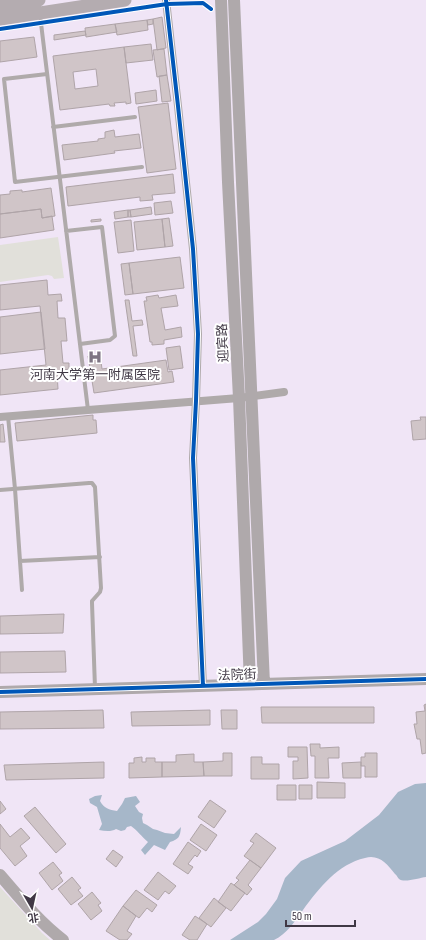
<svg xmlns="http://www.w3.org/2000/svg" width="426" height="940" font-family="'Sofia Sans Condensed','Noto Sans SC',sans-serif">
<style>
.green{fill:#e1e0da}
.water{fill:#a6b7c9}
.building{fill:#d0c5c8;stroke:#afa4a8;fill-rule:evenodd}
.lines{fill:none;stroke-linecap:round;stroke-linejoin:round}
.lane{stroke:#afaaaa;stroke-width:4}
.street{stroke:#afaaaa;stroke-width:8}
.secondary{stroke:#afa9ab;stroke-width:12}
.primary{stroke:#b4acb0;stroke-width:13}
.cycleway-casing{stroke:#fff;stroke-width:6}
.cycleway{stroke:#0057b8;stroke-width:4}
.labels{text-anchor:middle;stroke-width:4;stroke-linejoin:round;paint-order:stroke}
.street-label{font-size:13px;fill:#403845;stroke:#fff}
.poi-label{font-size:13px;fill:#403845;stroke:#fff}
</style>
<rect width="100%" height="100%" fill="#f0e5f6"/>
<!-- green -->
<path class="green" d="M58,237L64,278L54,279L52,276L48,275L0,282V245Z
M0,887L42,933L50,940H0Z"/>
<!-- water -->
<path class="water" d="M426,783V877C419,878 404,883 399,879C397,877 397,875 395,874C387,864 379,854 365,858C338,864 319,888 303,910C295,921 287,934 274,940H230L258,922L266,914L277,899L285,878L301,861L345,841L379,815L398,792L415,784Z
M102,795L100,801C104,808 109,810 117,811L122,804L125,798L136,796L140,802L135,806L139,812L143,814L142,818L143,823L147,825L153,829L157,830L165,833L174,834L181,827C180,837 179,839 170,842L165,850L154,845L145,855L141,850L148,842C142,837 137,830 131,826L127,827L125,830L121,831L116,829C111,832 105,831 99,830L102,824L97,807L90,803L89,799L95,796Z"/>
<!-- building -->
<path class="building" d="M162,17L166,48L157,50L153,19Z
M153,19V24L148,25L147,20Z
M147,20L148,30L117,35L115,24Z
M115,24L117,32L86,37L85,28Z
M85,31L86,35L54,40V35Z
M34,37L37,57L0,62V41Z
M151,44L153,60L126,63L124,47Z
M124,47L131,103L126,104V102L114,103L115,106H110L109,104L60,110L53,56ZM96,69L98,86L75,89L73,72Z
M164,49L167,75L157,77L153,50Z
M167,75L171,101L162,102L159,76Z
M156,90L157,101L136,104L135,93Z
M168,103L176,169L147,173L138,107Z
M114,130L115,137L139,134L141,148L114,151L115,153L64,160L62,145L98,141V139L105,138V132Z
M173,174L175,193L152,195L153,200L140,201V197L68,206L66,187Z
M51,188L55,216L42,218L41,209L0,214V195L10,194V191L22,190V192Z
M171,201L173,213L155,215L154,203Z
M151,207L152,214L131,217L130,210Z
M41,209L42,218L52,216L54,230L0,238V214Z
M128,210V217L115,219L114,212Z
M128,210H130L131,217H128Z
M169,218L173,246L165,247L162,219Z
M101,219V221L91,222V220Z
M162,219L165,247L137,250L134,222Z
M131,220L134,251L118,253L114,222Z
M180,257L184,288L133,294L129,263Z
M129,263L133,294L125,295L121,264Z
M47,280L48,295L61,294L62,301H57L58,318H65L67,341H61L63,363H69V369L64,370V373H57L58,389L0,395V370L46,365L40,306L0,310V285Z
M158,295L159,298L176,295L178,306L161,308L165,330L181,327L182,337L164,340V344L152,345V342H150L144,301H147L146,297Z
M125,300H129L132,321L142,320L143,325L133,326L137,356H133Z
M41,312L45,349L0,354V317Z
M180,346L183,368L169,370L166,348Z
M100,354L102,369L166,360L168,372L172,371L174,382L94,393L88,356Z
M93,415V420H96L97,433L17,441L15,423Z
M420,417H426V439L413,440L411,421L421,420Z
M3,424L5,442H0V425Z
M64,614L63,633L0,634V616Z
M65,651L66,672L0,673V652Z
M426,704V753L422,754L420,739H417L414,724H417L416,712L425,711L424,705Z
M261,707H374V723H262Z
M103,710L104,728L0,729V712Z
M210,710V725L132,726L131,712Z
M221,710H237V729H222Z
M310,744H320V748L339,747V758H328L329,778H315V756H311Z
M288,747H307L308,778L293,779V761H298V757H288Z
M223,753H232V776H204L203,762L223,761Z
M365,753H377V777H365V766H361V757H365Z
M194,754V762H203L204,776L162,777V762H176V755Z
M142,757V762H146V758H155V762H162V777L129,778V763H134V758Z
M251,757H262V764H279V779H251Z
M104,762V778L6,780L4,765Z
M361,762V778H343L342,763Z
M317,782L345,783V798H317Z
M277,785H296V800H277Z
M299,785H312V799H299Z
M210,800L226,811L214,828L198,817Z
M0,801L6,809L0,814Z
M35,807L66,844L56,853L24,816Z
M0,824L10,837L21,828L30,838L20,846L27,856L15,866L0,848Z
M201,824L217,835L206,851L190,840Z
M256,833L276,848L261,868L244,856L254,843L250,841Z
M188,842L201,851L197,857L195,855L188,864L193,867L188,874L173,864Z
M113,850L123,857L116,867L106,859Z
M250,860L261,868L248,885L252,889L247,895L234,885L239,880L236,878Z
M53,862L62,873L59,875L63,881L52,890L39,873Z
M158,872L176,886L169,894L165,891L158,900L144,890Z
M72,877L81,888L78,890L83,896L71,905L58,889Z
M231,883L245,893L231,911L218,902Z
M136,890L157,905L152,912L147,908L139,918L123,906Z
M92,892L101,903L98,905L102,911L91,920L78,904Z
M214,898L226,908L211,927L199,918Z
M123,906L136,916L127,931L132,934L127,940H120L106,931Z
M195,916L207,924L197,940H190L182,935Z"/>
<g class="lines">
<!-- lane -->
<path class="lane" d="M40,15L88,410
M47,74L4,79L15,182L142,167
M53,127L135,117
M66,231L102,227L115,336L110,340L80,344
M8,416L15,489L22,590
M0,490L89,483H92L95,487L101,588L100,592L92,601V603L95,688
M20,561L100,557"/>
<!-- street -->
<path class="street" d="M166,0L178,106L193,249L198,334L196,401L193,458L203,686
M0,417L239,398L284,392"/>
<!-- secondary -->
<path class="secondary" d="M221,0L228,182L239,398L250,684
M234,0L264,684
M0,692L426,679
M0,875C20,898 39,922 63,940"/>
<!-- primary -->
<path class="primary" d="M0,6L39,0
M0,19L125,0"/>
<defs>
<path id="cycleway" d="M166,0L178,106L193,249L198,334L196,401L193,458L203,686
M0,29L167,4L203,3L211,9
M0,692L426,679"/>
</defs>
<!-- cycleway casing -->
<use href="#cycleway" class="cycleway-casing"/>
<!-- cycleway -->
<use href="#cycleway" class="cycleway"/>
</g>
<!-- icons -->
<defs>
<symbol id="hospital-bare" viewBox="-9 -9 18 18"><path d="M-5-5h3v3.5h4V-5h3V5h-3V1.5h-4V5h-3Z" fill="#7e7583" stroke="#fff" stroke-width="2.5" paint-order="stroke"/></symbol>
</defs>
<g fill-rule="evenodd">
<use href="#hospital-bare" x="85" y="347" width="20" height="20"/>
</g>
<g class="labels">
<!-- street labels -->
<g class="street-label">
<text transform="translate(222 343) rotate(-93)" y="5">迎宾路</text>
<text transform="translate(237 674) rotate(-2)" y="5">法院街</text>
</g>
<!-- poi labels -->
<g class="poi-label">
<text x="95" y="379">河南大学第一附属医院</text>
</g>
</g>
<!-- north arrow -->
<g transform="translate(32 908) rotate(171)" stroke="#ffffff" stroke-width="3" paint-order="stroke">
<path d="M0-3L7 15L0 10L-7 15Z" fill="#403845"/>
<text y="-6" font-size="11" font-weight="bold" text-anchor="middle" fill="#403845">北</text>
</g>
<!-- scale -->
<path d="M286 920v6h69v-6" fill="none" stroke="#403845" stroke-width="2"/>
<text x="292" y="920" font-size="12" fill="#403845" stroke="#ffffff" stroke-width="3" paint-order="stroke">50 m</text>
</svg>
